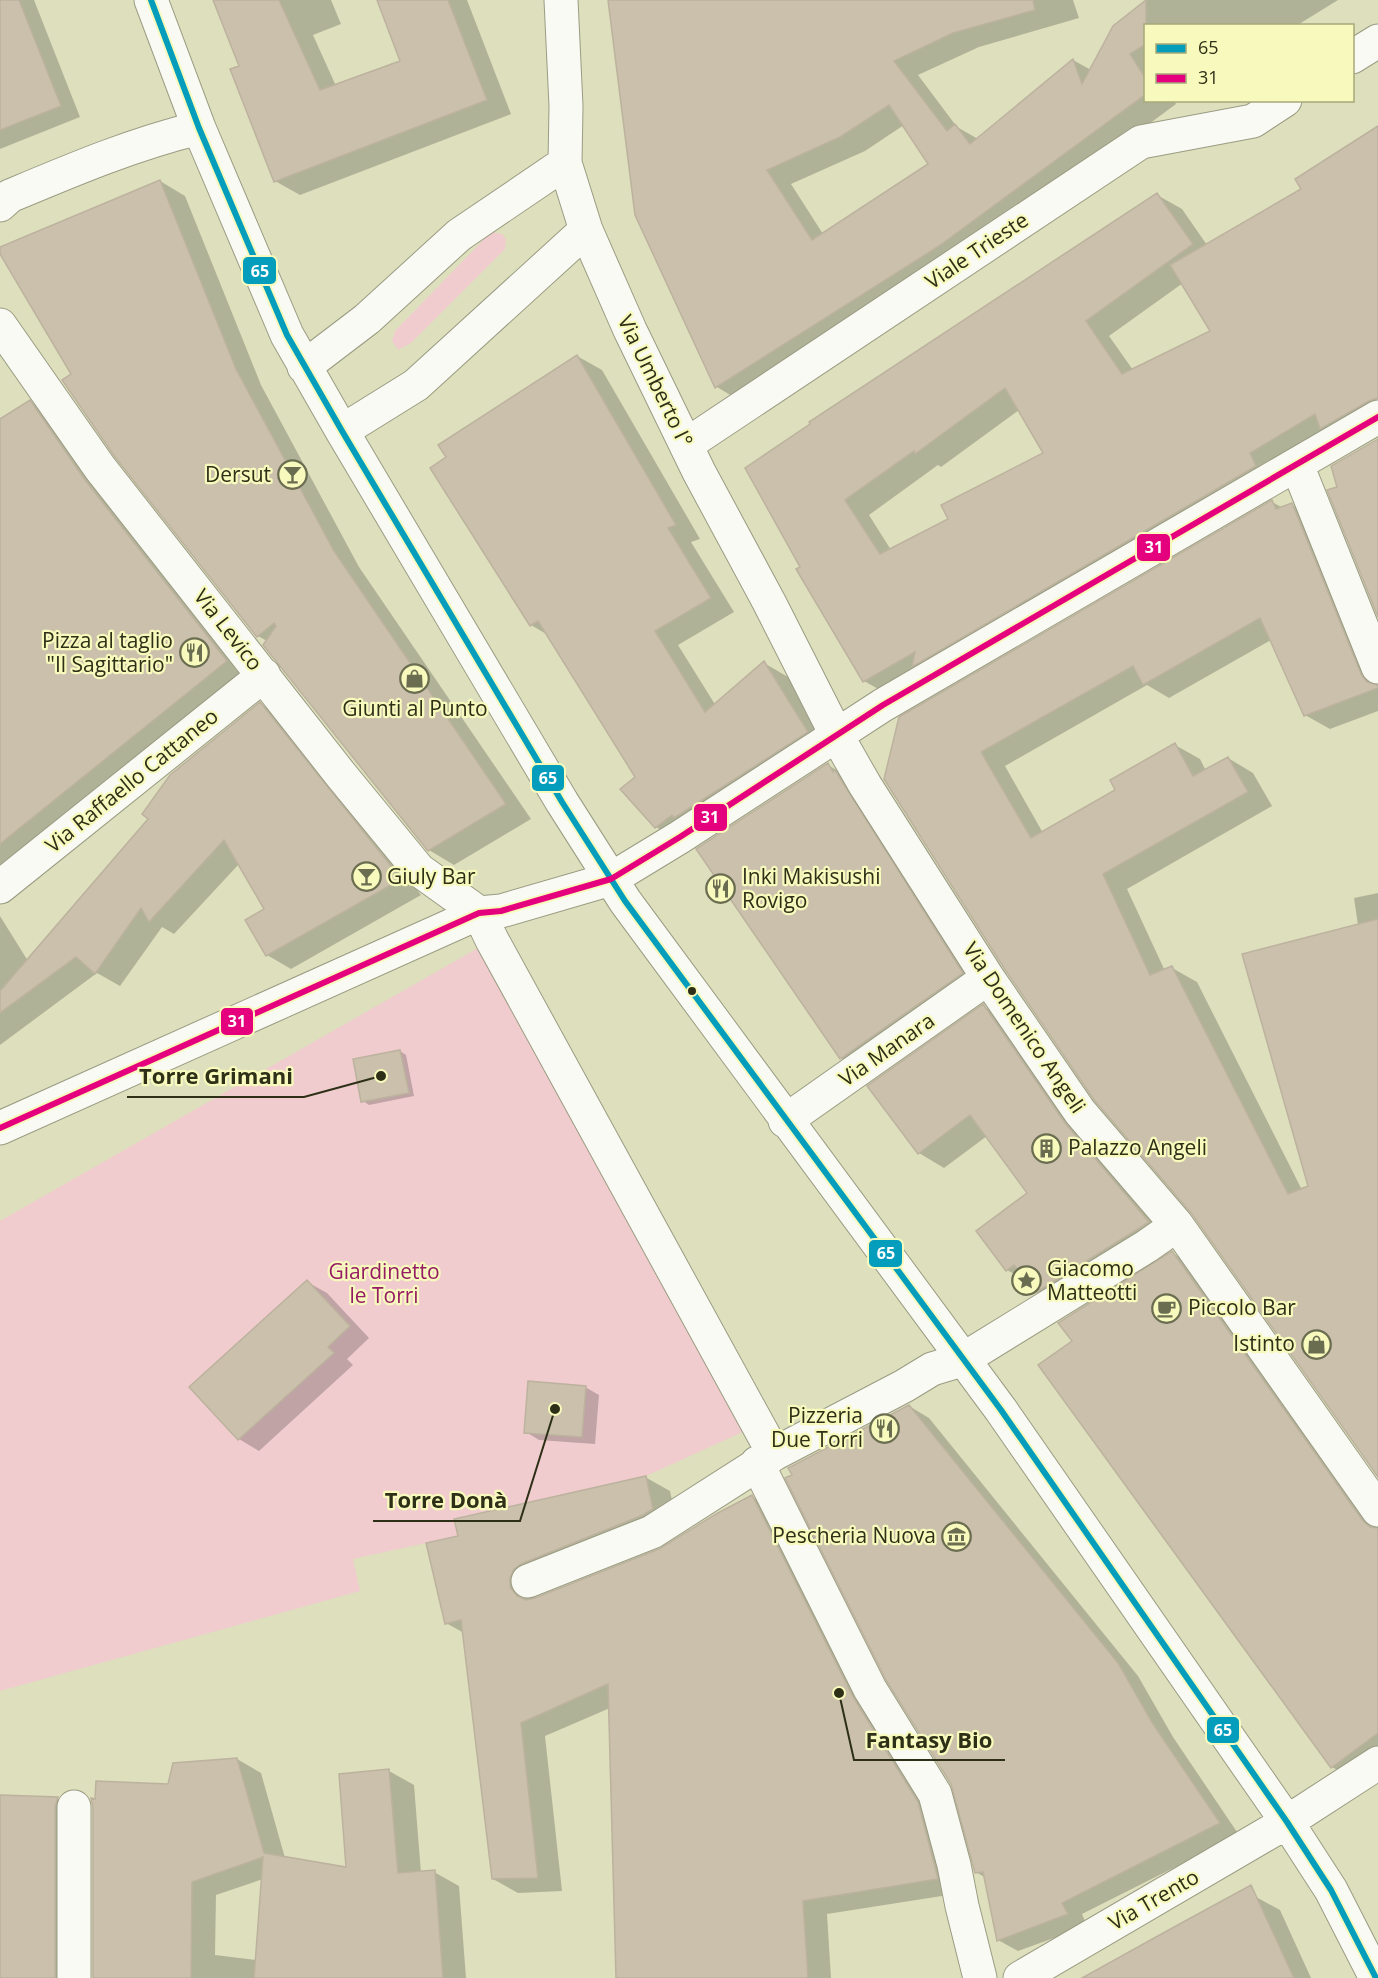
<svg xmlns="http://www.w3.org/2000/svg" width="1378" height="1978" font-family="'Open Sans',sans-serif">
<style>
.green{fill:#f0ccce}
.shadow{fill:#0003;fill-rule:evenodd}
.building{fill:#cac0ab;stroke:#bcb29e;stroke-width:1.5;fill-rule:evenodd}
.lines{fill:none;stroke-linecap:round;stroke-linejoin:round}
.street-casing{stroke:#9a9c82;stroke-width:35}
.street{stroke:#fafaf5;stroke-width:33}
.bus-1-casing{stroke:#f7fabc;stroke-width:10}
.bus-2-casing{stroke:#f7fabc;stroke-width:10}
.bus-1{stroke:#059dbc;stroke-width:6}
.bus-2{stroke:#e5007d;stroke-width:6}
.bus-dot{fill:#2e2f17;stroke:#f7fabc;stroke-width:2}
.labels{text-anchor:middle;stroke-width:4.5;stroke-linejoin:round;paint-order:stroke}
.street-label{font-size:21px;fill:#2e2f17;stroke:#f7fabc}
.poi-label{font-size:21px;fill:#2e2f17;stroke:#f7fabc;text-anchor:end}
.park-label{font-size:21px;fill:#951c64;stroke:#f7fabc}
.leader{fill:none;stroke:#2e2f17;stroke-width:2}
.callout-dot{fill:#2e2f17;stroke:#f7fabc;stroke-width:2}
.callout-label{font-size:22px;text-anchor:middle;font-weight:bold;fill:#2e2f17;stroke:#f7fabc;stroke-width:4.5;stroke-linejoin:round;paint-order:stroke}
.line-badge{stroke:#f7fabc;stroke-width:2}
.badge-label{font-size:16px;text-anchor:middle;font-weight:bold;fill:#fff}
</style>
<rect width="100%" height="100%" fill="#dddfbd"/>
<!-- green -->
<path class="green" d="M491,232L502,234L506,239L505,249L411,343L398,350L392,341L395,331Z
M478,948L747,1430L646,1476L454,1519L458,1536L353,1559L360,1591L0,1691V1221Z"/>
<!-- shadow -->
<path class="shadow" d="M0,0H34L80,117L0,149Z
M214,0H331L341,24L313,35L336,86L402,62L378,0H467L511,114L300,195L275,181L241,67Z
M610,0H1073L1079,18L979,47L918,75L957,127L978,139L1073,60L1091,70L1114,27L1146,0H1338L1296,26H1146V100H1174L1176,104L965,260L742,402L717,387L636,214ZM904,125L930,164L823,234L791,184L865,151Z
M1378,128V397L1370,396L1378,400V424L889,695L864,681L747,469L1157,195L1182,209L1207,245L1303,190ZM1183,283L1212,331L1133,370L1109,336ZM1019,410L1045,453L950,520L891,550L869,515L938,465L941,467Z
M160,181L185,196L261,385L359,567L531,819L454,865L429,850L265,645L267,641L258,636L73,375L0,251V248Z
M577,356L602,370L700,539L691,542L734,612L678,645L716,706L764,663L788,677L831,746L680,841L656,827L637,777L548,635L531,625Z
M30,402L54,416L251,675L0,877V421Z
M1272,502L1283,508L1292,505L1317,519L1378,672V711L1330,729L1305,715L1271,640L1169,698L1147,685L1005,766L1043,833L1118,790L1175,745L1200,759L1206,771L1228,758L1253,773L1272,806L1127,889L1165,971L1172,968L1197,982L1302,1190L1309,1187L1358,925L1354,898L1378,893V1475L885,779Z
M260,704L285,718L419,885L415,887L421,895L291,969L267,955L266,910L239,864L174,934L162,927L120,986L97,973L0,1045V916L28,961Z
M828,765L853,780L987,988L867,1073L841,1058Z
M983,1006L1009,1021L1174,1237L1062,1306L1036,1292L1030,1283L1007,1270L1029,1193L987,1136L944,1168L919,1153Z
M400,1051L406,1055L414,1096L369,1105L363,1101Z
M1172,1253L1197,1267L1378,1523V1765L1356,1781L1332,1767L1074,1341Z
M307,1282L327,1293L369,1338L347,1359L353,1365L259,1451L239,1439Z
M585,1387L599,1395L595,1444L539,1440L526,1432Z
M909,1406L929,1418L1138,1676L1173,1737L1239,1835L1082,1914L1087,1926L1018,1951L998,1940L986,1878L976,1872Z
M645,1477L670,1491L677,1523L534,1592L535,1600L660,1551L752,1497L777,1511L942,1817L961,1893L827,1914L831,1978H618L610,1708L545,1736L562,1891L518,1893L493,1879L464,1633L446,1623L459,1537Z
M237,1759L261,1773L285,1858L348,1869L389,1771L414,1785L421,1873L434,1872L459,1886L466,1978H94L169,1785ZM263,1879L257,1960L215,1955L216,1895Z
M0,1797L58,1799L82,1813L79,1978H0Z
M1256,1897L1280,1910L1311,1978H1086Z"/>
<!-- building -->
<path class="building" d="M0,0H19L61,106L0,130Z
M213,0H279L320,90L400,61L377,0H448L487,100L274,182L230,69L239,66Z
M608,0H1033L1035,10L953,33L894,61L947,131L955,124L970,144L1073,59L1082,84L1113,26L1146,0V44L1130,54L1146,79V94L939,246L715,388L635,215ZM889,105L928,164L812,240L767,170L840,137Z
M1378,126V398L1369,401L1320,429L1315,414L1250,453L1256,466L912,667L915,652L863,682L796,569L800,567L745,468L810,424L809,422L1157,193L1193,244L1086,321L1122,374L1210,331L1170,265L1301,189L1295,179ZM1005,388L1043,453L941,505L948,519L880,554L845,500L914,451L915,454Z
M160,180L236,369L334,551L506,804L428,851L263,645L276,626L274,623L257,637L115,457L62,380L71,374L0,254V247Z
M577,355L676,525L668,528L711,598L655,631L705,712L764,661L808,732L674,818L672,815L655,828L620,789L635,777L538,621L530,626L430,468L446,457L438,445Z
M30,400L85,480L227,661L0,844V419Z
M1378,439V617L1327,490L1337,487L1331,466Z
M1272,500L1276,509L1292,503L1361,674L1367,682L1378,685V688L1304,716L1260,618L1143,685L1133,666L981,752L1031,838L1115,790L1110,780L1175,743L1193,776L1228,757L1248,792L1103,874L1150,975L1172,966L1288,1194L1308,1186L1242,954L1378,919V1477L1192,1214L1095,1101L1004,968L884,779L899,717Z
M260,702L395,871L392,873L398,881L266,956L245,920L264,909L224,840L149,922L141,908L95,974L76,957L0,1013V991L148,819L142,814L170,775Z
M828,763L833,772L835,770L838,775L963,973L840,1059L696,849Z
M983,1004L1065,1123L1149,1222L1035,1293L1014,1265L1006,1271L976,1231L1027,1193L970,1115L918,1154L867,1086Z
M400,1050L409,1093L361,1102L353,1059Z
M1172,1251L1363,1521L1370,1527L1378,1528V1733L1331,1768L1038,1365L1072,1341L1058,1323Z
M307,1280L350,1326L328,1347L334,1353L238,1440L189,1387Z
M528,1381L586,1386L582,1437L524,1433Z
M909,1405L1118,1663L1153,1724L1220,1823L1062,1903L1068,1914L997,1941L983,1872L975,1873L951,1784L886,1680L785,1478L792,1475L788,1468Z
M646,1476L653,1509L643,1515L521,1564L514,1569L510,1578V1587L517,1596L526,1600L535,1598L659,1549L716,1514L752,1495L853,1697L918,1802L938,1879L803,1901L808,1978H616L608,1684L521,1723L538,1878L492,1879L461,1620L445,1624L426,1543L458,1536L454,1519Z
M237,1758L264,1853L346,1867L339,1774L389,1769L398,1873L435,1870L443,1978H254L263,1857L192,1882L191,1978H93V1807L91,1798L95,1799L96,1781L168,1784L173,1763Z
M0,1795L58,1797L55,1807V1978H0Z
M1251,1885L1294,1978H1082L1165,1932Z"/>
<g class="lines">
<defs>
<path id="street" d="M151,0L199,128L287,335L342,431L562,802L625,901L1001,1410L1287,1822L1331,1890L1376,1978
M561,0L566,106L565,163L586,230L630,330L699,472L769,602L837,736L865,785L988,978L1080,1112L1177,1225L1378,1510
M1352,57L1378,41
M0,205L10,196C72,170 133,144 199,128
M0,325L100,468L341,775L419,870L479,913
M304,367L367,319L459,235L565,163
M342,431L416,385L586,230
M686,445L1141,142L1253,121L1285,100
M1297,465L1378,667
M0,887L264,675
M479,913L492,940L774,1454
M785,1121L988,978
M0,1128L479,913L501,911L611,879L680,837L883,705L1378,417
M757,1463L870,1689L935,1794L954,1865L962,1906L980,1978
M528,1581L652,1532L774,1454L904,1386L932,1369L962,1360L1147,1246L1177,1225
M74,1807V1978
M1020,1978L1287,1822L1378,1763"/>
</defs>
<!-- street casing -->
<use href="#street" class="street-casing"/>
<!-- street -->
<use href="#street" class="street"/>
<defs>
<path id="bus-1" d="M151,0L199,128L287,335L342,431L562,802L625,901L1001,1410L1287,1822L1331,1890L1376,1978"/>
<path id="bus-2" d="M0,1128L479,913L501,911L611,879L680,837L883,705L1378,417"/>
</defs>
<!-- bus-1 casing -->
<use href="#bus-1" class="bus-1-casing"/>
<!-- bus-2 casing -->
<use href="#bus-2" class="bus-2-casing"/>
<!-- bus-1 -->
<use href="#bus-1" class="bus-1"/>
<!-- bus-2 -->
<use href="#bus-2" class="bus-2"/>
</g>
<!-- icons -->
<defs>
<symbol id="bar-ring" viewBox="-11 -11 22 22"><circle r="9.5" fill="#f7fabc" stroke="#6b6d51" stroke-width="1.5"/><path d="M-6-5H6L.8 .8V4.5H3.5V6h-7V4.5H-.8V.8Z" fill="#6b6d51"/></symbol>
<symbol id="restaurant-ring" viewBox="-11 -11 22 22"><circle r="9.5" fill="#f7fabc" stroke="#6b6d51" stroke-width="1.5"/><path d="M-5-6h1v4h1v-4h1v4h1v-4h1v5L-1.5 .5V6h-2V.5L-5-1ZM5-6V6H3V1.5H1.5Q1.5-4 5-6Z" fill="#6b6d51"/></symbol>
<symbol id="shop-ring" viewBox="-11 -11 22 22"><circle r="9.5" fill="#f7fabc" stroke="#6b6d51" stroke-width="1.5"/><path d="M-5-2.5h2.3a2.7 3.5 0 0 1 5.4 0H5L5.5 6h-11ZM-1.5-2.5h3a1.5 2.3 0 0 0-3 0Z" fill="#6b6d51"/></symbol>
<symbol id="building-ring" viewBox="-11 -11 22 22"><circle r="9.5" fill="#f7fabc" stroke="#6b6d51" stroke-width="1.5"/><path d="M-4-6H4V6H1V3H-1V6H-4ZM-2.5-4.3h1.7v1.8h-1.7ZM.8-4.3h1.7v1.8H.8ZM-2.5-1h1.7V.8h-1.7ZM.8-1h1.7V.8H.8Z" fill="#6b6d51"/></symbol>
<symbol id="sight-ring" viewBox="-11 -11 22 22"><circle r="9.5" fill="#f7fabc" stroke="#6b6d51" stroke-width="1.5"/><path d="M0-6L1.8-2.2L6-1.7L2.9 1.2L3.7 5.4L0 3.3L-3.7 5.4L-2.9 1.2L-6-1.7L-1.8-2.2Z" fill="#6b6d51"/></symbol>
<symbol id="cafe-ring" viewBox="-11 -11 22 22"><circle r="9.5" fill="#f7fabc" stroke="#6b6d51" stroke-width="1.5"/><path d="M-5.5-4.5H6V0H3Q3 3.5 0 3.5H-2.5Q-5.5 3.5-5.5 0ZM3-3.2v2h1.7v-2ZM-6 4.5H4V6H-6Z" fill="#6b6d51"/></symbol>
<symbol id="museum-ring" viewBox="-11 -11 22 22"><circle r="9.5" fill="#f7fabc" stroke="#6b6d51" stroke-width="1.5"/><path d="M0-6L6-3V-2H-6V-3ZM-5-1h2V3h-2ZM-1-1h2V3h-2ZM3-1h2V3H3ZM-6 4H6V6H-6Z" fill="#6b6d51"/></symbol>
</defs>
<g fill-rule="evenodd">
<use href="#bar-ring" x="276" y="458" width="33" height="33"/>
<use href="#restaurant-ring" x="178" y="636" width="33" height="33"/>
<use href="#shop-ring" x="398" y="662" width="33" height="33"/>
<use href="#bar-ring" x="350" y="860" width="33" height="33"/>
<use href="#restaurant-ring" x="704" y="872" width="33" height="33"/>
<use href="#building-ring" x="1030" y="1132" width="33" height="33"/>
<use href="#sight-ring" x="1010" y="1264" width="33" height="33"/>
<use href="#cafe-ring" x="1150" y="1292" width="33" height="33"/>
<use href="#shop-ring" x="1300" y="1328" width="33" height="33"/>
<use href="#restaurant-ring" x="868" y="1412" width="33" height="33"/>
<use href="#museum-ring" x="940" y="1520" width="33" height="33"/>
</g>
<!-- markers -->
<circle class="bus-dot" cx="692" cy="991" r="5"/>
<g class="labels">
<!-- street labels -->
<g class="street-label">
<text transform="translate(977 251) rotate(-34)" y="7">Viale Trieste</text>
<text transform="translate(655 381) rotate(64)" y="7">Via Umberto I°</text>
<text transform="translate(228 630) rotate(52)" y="7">Via Levico</text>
<text transform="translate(132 781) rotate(-39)" y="7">Via Raffaello Cattaneo</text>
<text transform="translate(1024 1028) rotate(56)" y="7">Via Domenico Angeli</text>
<text transform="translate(887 1050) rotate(-35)" y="7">Via Manara</text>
<text transform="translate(1154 1900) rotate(-30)" y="7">Via Trento</text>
</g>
<!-- poi labels -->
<g class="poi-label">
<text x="271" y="482">Dersut</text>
<text x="173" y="648">Pizza al taglio<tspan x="173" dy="24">"Il Sagittario"</tspan></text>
<text x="415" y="716" text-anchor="middle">Giunti al Punto</text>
<text x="387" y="884" text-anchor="start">Giuly Bar</text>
<text x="742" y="884" text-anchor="start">Inki Makisushi<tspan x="742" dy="24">Rovigo</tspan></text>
<text x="1068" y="1155" text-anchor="start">Palazzo Angeli</text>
<text x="1047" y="1276" text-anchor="start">Giacomo<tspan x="1047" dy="24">Matteotti</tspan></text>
<text x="1188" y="1315" text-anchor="start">Piccolo Bar</text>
<text x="1295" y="1351">Istinto</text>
<text x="863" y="1423">Pizzeria<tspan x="863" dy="24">Due Torri</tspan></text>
<text x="936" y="1543">Pescheria Nuova</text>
</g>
<!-- park labels -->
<g class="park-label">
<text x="384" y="1279">Giardinetto<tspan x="384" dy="24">le Torri</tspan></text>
</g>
</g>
<!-- callouts -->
<path class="leader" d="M381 1076L304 1097H127M555 1409L520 1521H373M839 1693L854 1760H1005"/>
<g class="callout-dot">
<circle cx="381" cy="1076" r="6"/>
<circle cx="555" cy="1409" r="6"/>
<circle cx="839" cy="1693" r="6"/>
</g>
<g class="callout-label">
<text x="216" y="1084">Torre Grimani</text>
<text x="446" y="1508">Torre Donà</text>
<text x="929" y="1748">Fantasy Bio</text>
</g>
<g class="line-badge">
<rect x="242" y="256" width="35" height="29" rx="6" fill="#059dbc"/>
<rect x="1136" y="533" width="35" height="29" rx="6" fill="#e5007d"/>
<rect x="531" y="764" width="34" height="28" rx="6" fill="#059dbc"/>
<rect x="693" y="803" width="35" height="29" rx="6" fill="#e5007d"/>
<rect x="220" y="1007" width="34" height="29" rx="6" fill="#e5007d"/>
<rect x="868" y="1239" width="35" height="29" rx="6" fill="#059dbc"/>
<rect x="1206" y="1716" width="34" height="28" rx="6" fill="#059dbc"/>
</g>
<g class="badge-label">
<text x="260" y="277">65</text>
<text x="1154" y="553">31</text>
<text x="548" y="784">65</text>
<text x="710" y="823">31</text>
<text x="237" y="1027">31</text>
<text x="886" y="1259">65</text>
<text x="1223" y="1736">65</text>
</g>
<!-- legend -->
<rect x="1144" y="24" width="210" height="78" fill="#f7fabc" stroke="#a7a97a" stroke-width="1.5"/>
<rect x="1156" y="44" width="30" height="9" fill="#059dbc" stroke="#a7a97a" stroke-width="1.5"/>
<text x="1198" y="54" font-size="18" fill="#2e2f17">65</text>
<rect x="1156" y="74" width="30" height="9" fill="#e5007d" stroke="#a7a97a" stroke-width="1.5"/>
<text x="1198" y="84" font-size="18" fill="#2e2f17">31</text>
</svg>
